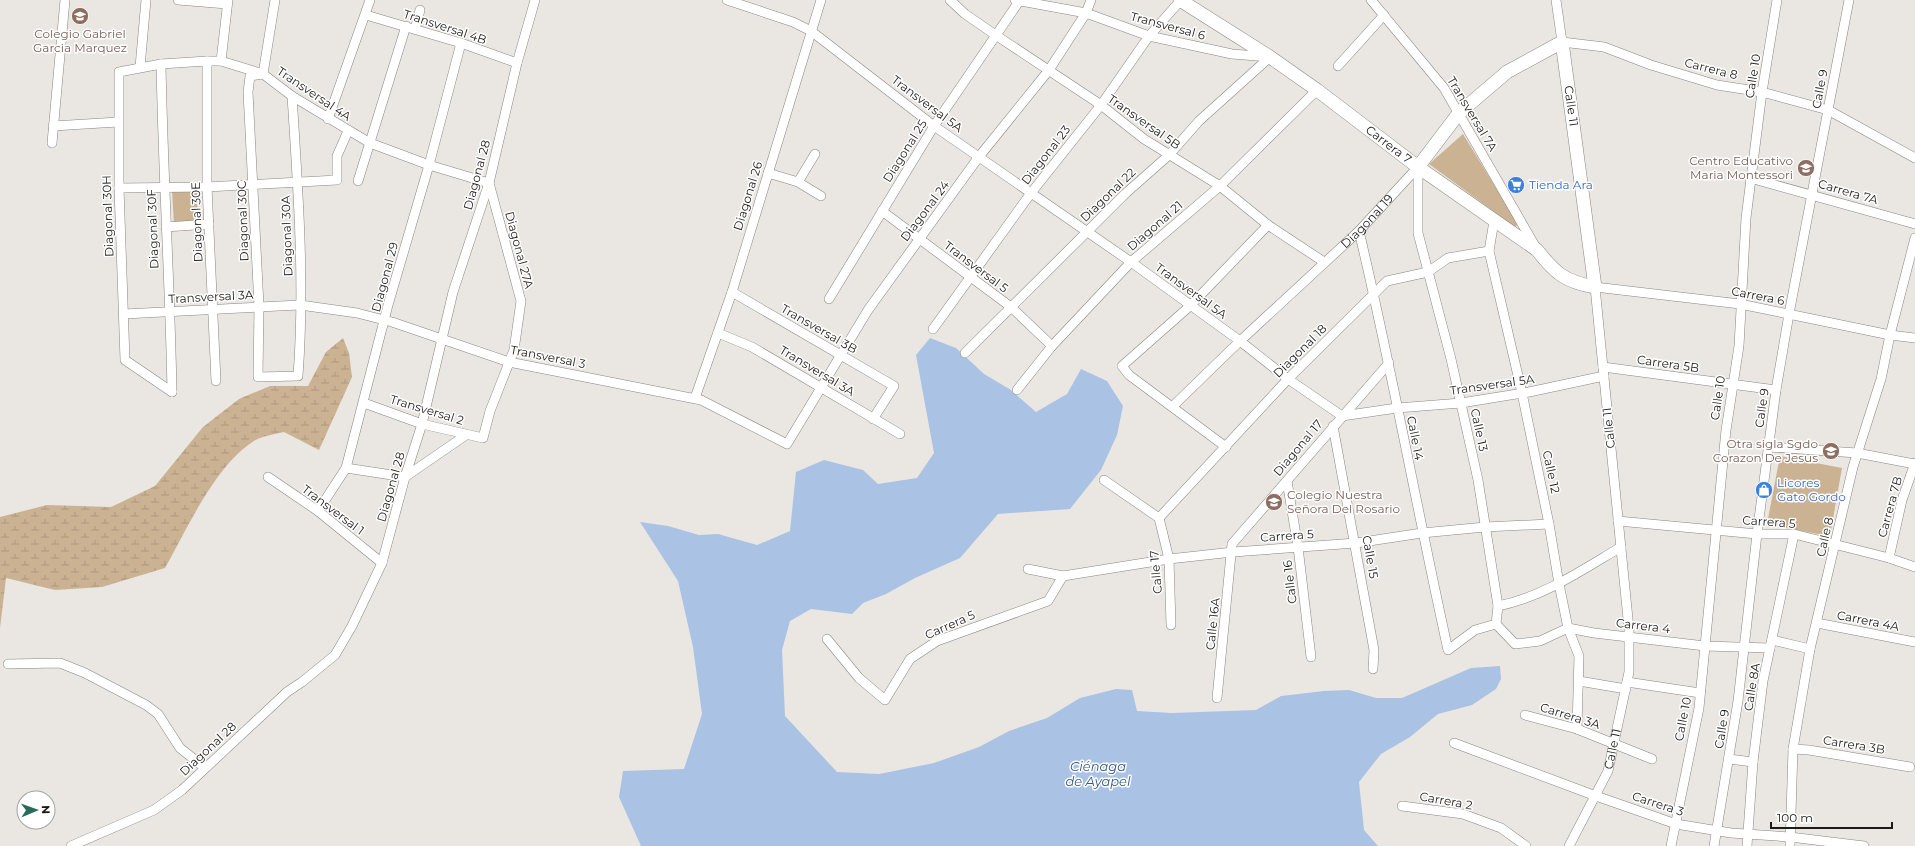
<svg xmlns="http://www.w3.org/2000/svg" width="1915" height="846" font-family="Montserrat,sans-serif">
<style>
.green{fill:#cbb292}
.wetland{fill:url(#wetland-marsh)}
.water{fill:#aac2e4}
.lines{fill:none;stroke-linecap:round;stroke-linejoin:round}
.minor-casing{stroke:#898682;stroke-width:10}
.secondary-casing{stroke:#898682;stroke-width:14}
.minor{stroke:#fff;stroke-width:9}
.secondary{stroke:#fff;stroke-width:13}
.labels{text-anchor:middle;stroke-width:3;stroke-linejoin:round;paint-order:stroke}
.street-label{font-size:12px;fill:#1c1b19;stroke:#fff}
.education-label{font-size:12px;fill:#785e54;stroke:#fff;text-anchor:end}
.shop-label{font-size:12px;fill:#366cbe;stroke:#fff;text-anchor:start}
.water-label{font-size:13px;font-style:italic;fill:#375886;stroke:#fff}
</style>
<defs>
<pattern id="wetland-marsh" width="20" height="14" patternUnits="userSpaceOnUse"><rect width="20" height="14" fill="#cbb292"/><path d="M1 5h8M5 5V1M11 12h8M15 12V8" fill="none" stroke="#ae987d"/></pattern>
</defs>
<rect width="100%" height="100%" fill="#eae7e2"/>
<!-- green -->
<path class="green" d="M1463,134L1518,224L1515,227L1429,164Z
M172,190H197L198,224H174Z
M1780,456L1842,468L1831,530L1823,535L1767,524Z"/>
<!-- wetland -->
<path class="wetland" d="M343,338L349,353L352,377L319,450L284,432C275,434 262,436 254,441C216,464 187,529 165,568L102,587L55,590L6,578L0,628V517L47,505L111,507L155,486L203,427L239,399L270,386H308L326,352Z"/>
<!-- water -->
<path class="water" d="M930,338L956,348L984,374L1011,390L1036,412L1067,394L1081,369L1107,381L1123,406L1117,435L1101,470L1070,509L998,514L960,558L915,578L886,594L863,603L852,614L811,609L790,621L782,650L785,716L837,772L879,774L934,763L979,747L1009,731L1047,718L1080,698L1116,689L1132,690L1137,711L1172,713L1256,710L1281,696L1324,691L1349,690L1376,698H1402L1471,668L1500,666L1501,679L1496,689L1472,705L1438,714L1410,737L1381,754L1359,782L1364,830L1378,846H641L619,797L623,771L684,769L702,714L693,647L678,581L640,522L668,526L699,535L718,534L757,545L790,531L796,472L824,460L863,470L878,484L917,478L934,453L916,355Z"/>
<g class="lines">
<defs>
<g id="minor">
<path d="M178,0L227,4"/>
<path d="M727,0L793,22L811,31L934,126L1131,262L1240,341L1288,379L1342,416L1397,408L1461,403L1529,392L1604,376"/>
<path d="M950,0L965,14L997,36L1101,105L1144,139L1220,186L1268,225L1324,262"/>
<path d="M1015,0L1086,13L1149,36L1232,54L1269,57"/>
<path d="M1371,0L1444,88L1535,246"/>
<path d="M1556,0L1562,42L1604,47L1651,65L1717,85L1762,92L1828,110L1915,158"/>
<path d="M366,15L461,43L517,63"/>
<path d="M415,29L420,10"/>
<path d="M207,61V187L216,381"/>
<path d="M221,61L228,0"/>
<path d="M161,64C163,174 170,283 172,392"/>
<path d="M1338,66L1384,15"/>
<path d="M140,67L146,0"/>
<path d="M262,74L250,76L248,92L259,306L258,377L298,376C305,283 298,189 292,96"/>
<path d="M263,74L275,0"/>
<path d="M328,119L370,0"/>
<path d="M53,126L118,122"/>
<path d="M52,143L65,0"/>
<path d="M1418,167V233L1451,359L1478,480L1498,606L1496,624L1515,644L1540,641L1568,628L1594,633L1705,646L1770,648"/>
<path d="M768,173L798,182L821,196"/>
<path d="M1750,178L1915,224"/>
<path d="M358,181L406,26"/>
<path d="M798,182L815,154"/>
<path d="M119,188L207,187L337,180V156L348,131"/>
<path d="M882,211L1011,307L1052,346"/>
<path d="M1494,221L1489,251L1522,393L1549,524L1559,584L1568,628L1579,656L1577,729"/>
<path d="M166,227L209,224"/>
<path d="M1359,231C1392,370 1417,510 1448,650L1475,630L1496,624"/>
<path d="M732,292L894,386L873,419"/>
<path d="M829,299L934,126L1020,0"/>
<path d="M124,314L300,305L357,313L392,322L509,362L701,400L787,444L868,310L978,158L1049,70L1086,13L1091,0"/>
<path d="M933,329L1031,193L1101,105L1149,36L1181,0"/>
<path d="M718,333L752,347L900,434"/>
<path d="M965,353L1126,193L1169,155L1199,121L1270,57"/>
<path d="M1603,367L1776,390"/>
<path d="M1017,390L1052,346L1131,262L1220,186L1317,90"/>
<path d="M172,392L125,360L119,188V72L161,64L207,61H221L263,74L292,96L370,143L429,165L489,183L521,301L514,350L490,411L483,438L422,424L364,403"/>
<path d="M695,398L732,292L821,0"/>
<path id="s1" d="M1173,406L1240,341L1359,231L1418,167"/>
<path d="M1333,426L1374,650L1373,669"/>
<path d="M1226,447L1129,375L1122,366L1190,306L1268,225"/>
<path d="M1769,447L1857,453L1915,464"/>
<path d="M346,468L405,477"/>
<path d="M268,477L318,511L382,563"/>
<path d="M405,477L466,435"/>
<path d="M1104,480L1159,518"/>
<path d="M1287,481L1298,547L1311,657"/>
<path d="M318,511L346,468L388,305L429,165L461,43"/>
<path d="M1159,518L1288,379L1387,281L1428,272L1448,258L1489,251"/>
<path d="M1159,518L1169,559L1171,625"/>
<path d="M1618,521L1757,534H1794L1889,558L1915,567"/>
<path d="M1889,558L1902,500L1915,463"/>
<path d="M1028,569L1063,576L1169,559L1233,552L1356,543L1422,533L1485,527L1549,524"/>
<path d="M1498,606C1543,597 1582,570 1621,547"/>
<path d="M1817,623L1915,642"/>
<path d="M827,639L859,678L885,700L910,659L937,641L1048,601L1063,576"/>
<path d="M1772,640L1810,649"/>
<path d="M8,664L60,663L85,673L146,705L158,714L180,748L205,768"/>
<path d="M1579,681L1626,689"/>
<path d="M1627,682L1700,693"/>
<path d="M1217,698L1232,544L1389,363"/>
<path d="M1525,715L1577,729L1652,759"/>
<path d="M1454,743L1596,796L1676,824L1731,833L1790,837L1864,846"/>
<path d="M1793,749L1809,750L1910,767"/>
<path d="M1729,759L1753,762"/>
<path d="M1402,806L1463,814L1501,828L1526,846"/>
<path d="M71,846L154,810L182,790L287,692L302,682L335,655L352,626L382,563L405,477L422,424L453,292L489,183L517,63L535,0"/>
<path id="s2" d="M1569,846L1608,771L1629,672V629L1595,287L1740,304L1890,335L1915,338"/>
<path d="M1671,846L1699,708L1726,430L1739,346L1746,218L1762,92L1777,0"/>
<path d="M1714,846L1738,701L1757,534L1776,390L1789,314L1849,0"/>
<path d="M1747,846L1753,762L1763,681L1794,534"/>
<path d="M1790,846L1793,749L1810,649L1853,467L1881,379L1890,335L1915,238"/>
</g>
<g id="secondary">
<path id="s3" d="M1180,0L1270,57L1317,90L1418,167L1537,250C1555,273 1565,282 1595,287L1562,42L1507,72L1459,113L1418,167"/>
</g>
</defs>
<!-- minor casing -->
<use href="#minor" class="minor-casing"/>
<!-- secondary casing -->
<use href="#secondary" class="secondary-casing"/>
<!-- minor -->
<use href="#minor" class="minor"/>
<!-- secondary -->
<use href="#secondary" class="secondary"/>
</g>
<!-- icons -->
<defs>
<symbol id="school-disc" viewBox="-11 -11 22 22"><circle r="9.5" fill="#8d6e63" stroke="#fff"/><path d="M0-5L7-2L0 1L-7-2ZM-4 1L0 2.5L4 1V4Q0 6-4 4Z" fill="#fff"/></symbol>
<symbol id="supermarket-disc" viewBox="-11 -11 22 22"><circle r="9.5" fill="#3f7fe0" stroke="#fff"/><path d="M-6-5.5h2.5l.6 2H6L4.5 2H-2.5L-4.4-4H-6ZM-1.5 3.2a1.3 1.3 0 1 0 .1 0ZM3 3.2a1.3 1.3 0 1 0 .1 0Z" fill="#fff"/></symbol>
<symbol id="shop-disc" viewBox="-11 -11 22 22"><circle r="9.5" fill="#3f7fe0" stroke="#fff"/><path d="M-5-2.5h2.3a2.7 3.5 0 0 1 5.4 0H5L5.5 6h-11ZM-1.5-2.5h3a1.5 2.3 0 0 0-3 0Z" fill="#fff"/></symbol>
</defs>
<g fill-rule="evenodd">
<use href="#school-disc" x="70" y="6" width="20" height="20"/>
<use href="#school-disc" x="1796" y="158" width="20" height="20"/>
<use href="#supermarket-disc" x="1506" y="175" width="20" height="20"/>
<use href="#school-disc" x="1821" y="441" width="20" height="20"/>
<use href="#shop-disc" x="1754" y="480" width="20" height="20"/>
<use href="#school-disc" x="1264" y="492" width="20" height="20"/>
</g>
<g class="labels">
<!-- street labels -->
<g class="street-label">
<text transform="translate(1168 26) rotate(15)" y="4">Transversal 6</text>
<text transform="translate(445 27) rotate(18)" y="4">Transversal 4B</text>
<text transform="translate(1711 69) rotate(14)" y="4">Carrera 8</text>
<text transform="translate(1753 76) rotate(-81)" y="4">Calle 10</text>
<text transform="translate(1820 89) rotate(-79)" y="4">Calle 9</text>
<text transform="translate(314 94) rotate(34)" y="4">Transversal 4A</text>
<text transform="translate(927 104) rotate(37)" y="4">Transversal 5A</text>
<text transform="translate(1571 106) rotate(82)" y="4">Calle 11</text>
<text transform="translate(1472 114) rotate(59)" y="4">Transversal 7A</text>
<text transform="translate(1144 122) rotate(35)" y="4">Transversal 5B</text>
<text dy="4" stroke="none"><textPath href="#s3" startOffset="254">Carrera 7</textPath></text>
<text transform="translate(905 151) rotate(-58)" y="4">Diagonal 25</text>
<text transform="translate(1046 155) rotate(-52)" y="4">Diagonal 23</text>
<text transform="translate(477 175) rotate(-75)" y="4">Diagonal 28</text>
<text transform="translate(1848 192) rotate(16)" y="4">Carrera 7A</text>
<text transform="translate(1108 195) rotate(-44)" y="4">Diagonal 22</text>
<text transform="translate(748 196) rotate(-73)" y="4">Diagonal 26</text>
<text transform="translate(925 211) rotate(-53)" y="4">Diagonal 24</text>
<text transform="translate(108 216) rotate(-92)" y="4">Diagonal 30H</text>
<text transform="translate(243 221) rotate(-92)" y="4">Diagonal 30C</text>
<text dy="4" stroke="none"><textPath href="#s1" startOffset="268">Diagonal 19</textPath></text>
<text transform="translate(197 222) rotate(-92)" y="4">Diagonal 30E</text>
<text transform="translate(1155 226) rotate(-41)" y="4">Diagonal 21</text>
<text transform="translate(153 229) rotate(-92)" y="4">Diagonal 30F</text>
<text transform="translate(287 236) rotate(-92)" y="4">Diagonal 30A</text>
<text transform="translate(519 250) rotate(75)" y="4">Diagonal 27A</text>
<text transform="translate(976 267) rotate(37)" y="4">Transversal 5</text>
<text transform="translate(385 277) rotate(-75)" y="4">Diagonal 29</text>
<text transform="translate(1191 291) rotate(36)" y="4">Transversal 5A</text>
<text transform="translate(1758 296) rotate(11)" y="4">Carrera 6</text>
<text transform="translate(211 297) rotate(-3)" y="4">Transversal 3A</text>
<text transform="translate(819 329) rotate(30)" y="4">Transversal 3B</text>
<text transform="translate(1300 351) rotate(-45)" y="4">Diagonal 18</text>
<text transform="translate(548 357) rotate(11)" y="4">Transversal 3</text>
<text transform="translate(1668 364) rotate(8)" y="4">Carrera 5B</text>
<text transform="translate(817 371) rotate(31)" y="4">Transversal 3A</text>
<text transform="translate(1492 385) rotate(-8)" y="4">Transversal 5A</text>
<text transform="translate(1718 398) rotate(-82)" y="4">Calle 10</text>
<text transform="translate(1762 408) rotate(-82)" y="4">Calle 9</text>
<text transform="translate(427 410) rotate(17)" y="4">Transversal 2</text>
<text transform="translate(1609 428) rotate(-96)" y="4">Calle 11</text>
<text transform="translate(1479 430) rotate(78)" y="4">Calle 13</text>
<text transform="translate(1415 438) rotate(79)" y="4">Calle 14</text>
<text transform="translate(1298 448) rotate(-50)" y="4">Diagonal 17</text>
<text transform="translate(1551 472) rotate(78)" y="4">Calle 12</text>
<text transform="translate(391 487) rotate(-74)" y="4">Diagonal 28</text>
<text transform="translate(1890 507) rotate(-75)" y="4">Carrera 7B</text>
<text transform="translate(333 510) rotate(37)" y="4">Transversal 1</text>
<text transform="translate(1769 522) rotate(4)" y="4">Carrera 5</text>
<text transform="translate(1287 536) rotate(-4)" y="4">Carrera 5</text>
<text transform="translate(1825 537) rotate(-77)" y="4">Calle 8</text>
<text transform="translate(1370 557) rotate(80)" y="4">Calle 15</text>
<text transform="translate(1156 572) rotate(-95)" y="4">Calle 17</text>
<text transform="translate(1290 582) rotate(-97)" y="4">Calle 16</text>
<text transform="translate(1868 621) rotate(11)" y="4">Carrera 4A</text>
<text transform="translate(1213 624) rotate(-84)" y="4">Calle 16A</text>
<text transform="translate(950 625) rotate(-24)" y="4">Carrera 5</text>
<text transform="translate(1643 626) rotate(7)" y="4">Carrera 4</text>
<text transform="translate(1752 687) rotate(-81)" y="4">Calle 8A</text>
<text transform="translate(1570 716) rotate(17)" y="4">Carrera 3A</text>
<text transform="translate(1683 719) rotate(-79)" y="4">Calle 10</text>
<text transform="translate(1722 729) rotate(-81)" y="4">Calle 9</text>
<text transform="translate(1854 745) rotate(9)" y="4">Carrera 3B</text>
<text transform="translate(208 749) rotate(-43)" y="4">Diagonal 28</text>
<text dy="4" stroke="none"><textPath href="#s2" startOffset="107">Calle 11</textPath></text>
<text transform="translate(1446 801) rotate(10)" y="4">Carrera 2</text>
<text transform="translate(1658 804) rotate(18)" y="4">Carrera 3</text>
</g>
<!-- education labels -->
<g class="education-label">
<text x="80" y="38" text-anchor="middle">Colegio Gabriel<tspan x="80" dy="14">Garcia Marquez</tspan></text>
<text x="1793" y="165">Centro Educativo<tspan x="1793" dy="14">Maria Montessori</tspan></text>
<text x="1818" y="448">Otra sigla Sgdo<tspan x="1818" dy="14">Corazon De Jesus</tspan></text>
<text x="1287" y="499" text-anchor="start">Colegio Nuestra<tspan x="1287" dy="14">Señora Del Rosario</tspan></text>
</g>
<!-- shop labels -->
<g class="shop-label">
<text x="1529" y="189">Tienda Ara</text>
<text x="1777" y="487">Licores<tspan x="1777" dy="14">Gato Gordo</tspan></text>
</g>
<!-- water labels -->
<g class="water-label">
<text x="1098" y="771">Ciénaga<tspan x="1098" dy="15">de Ayapel</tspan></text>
</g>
</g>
<!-- north arrow -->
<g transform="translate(36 810) rotate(88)"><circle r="19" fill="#ffffff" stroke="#a4a4a3"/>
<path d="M0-3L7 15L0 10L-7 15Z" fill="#296b5a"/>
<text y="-6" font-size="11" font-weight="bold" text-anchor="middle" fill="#1c1b19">N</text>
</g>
<!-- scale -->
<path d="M1771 822v6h121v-6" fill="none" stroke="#1c1b19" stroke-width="2"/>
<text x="1777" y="822" font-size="12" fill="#1c1b19" stroke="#ffffff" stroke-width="3" paint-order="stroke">100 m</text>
</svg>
